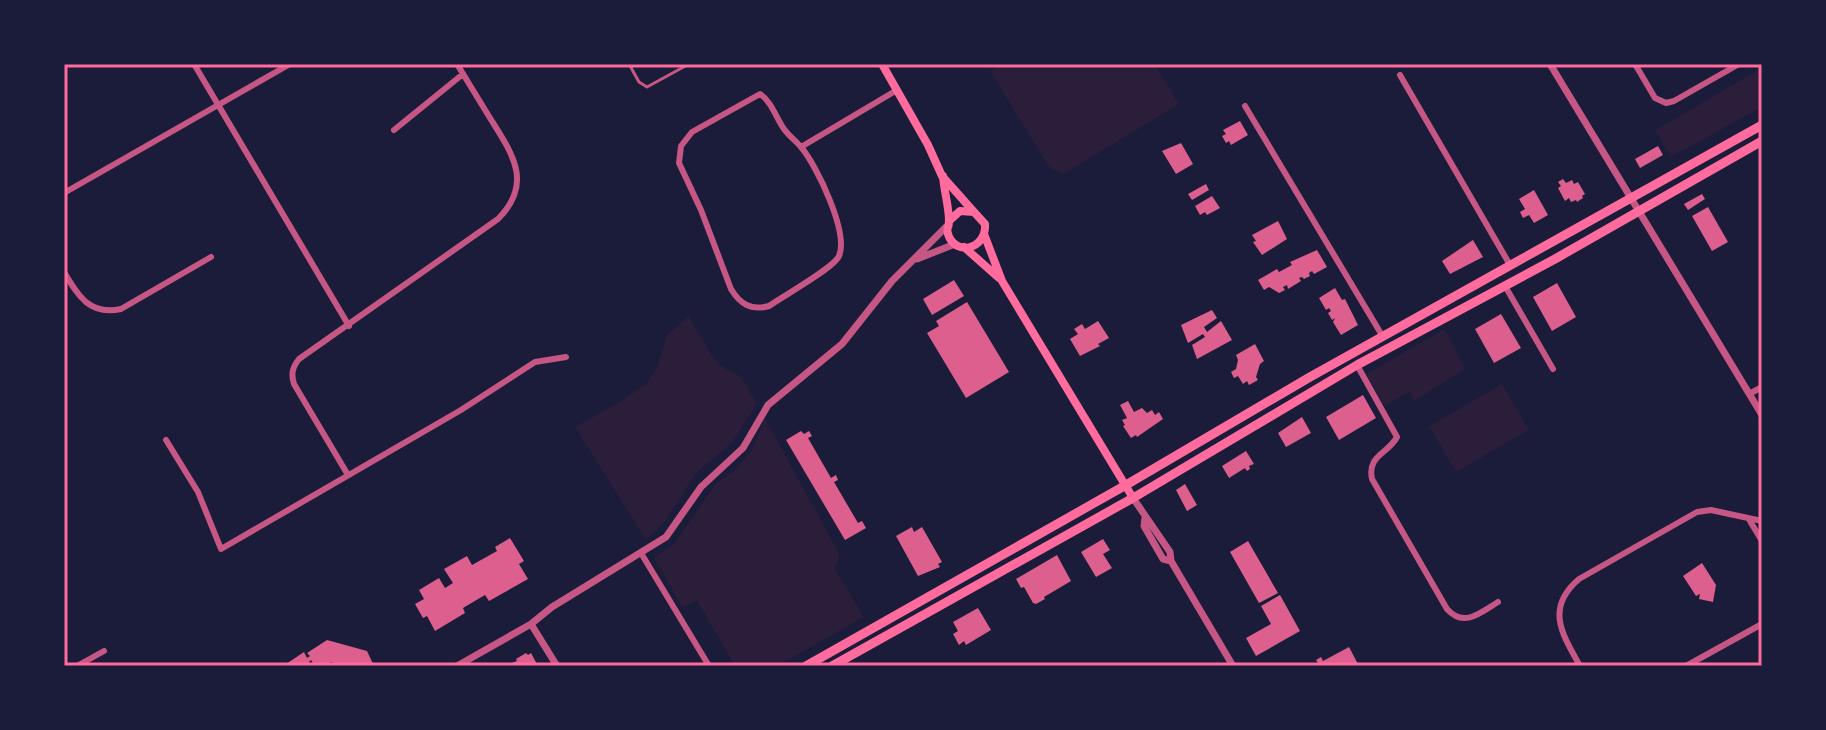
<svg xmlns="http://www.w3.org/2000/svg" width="1826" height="730" font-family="'Playfair Display',serif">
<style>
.green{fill:#2a1e3b}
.building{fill:#dd5f8e}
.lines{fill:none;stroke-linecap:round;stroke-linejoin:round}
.service{stroke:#c65784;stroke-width:3}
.minor{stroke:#c65784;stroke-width:6}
.tertiary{stroke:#c65784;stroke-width:7}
.secondary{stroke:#ff6b9d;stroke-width:8}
.primary{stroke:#ff6b9d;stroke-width:9}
.neatline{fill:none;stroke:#ff6b9d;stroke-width:3}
</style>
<rect width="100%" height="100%" fill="#1b1b3a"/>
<!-- green -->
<path class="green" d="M1002,64H1158L1156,66L1179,104L1064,174L1049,167L990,71Z
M1762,68V107L1671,157L1655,130Z
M689,316L711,354L721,366L741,377L757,403L733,442L696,473L667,519L646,540L575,427L620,402L647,383L658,365L667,335Z
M1445,329L1465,369L1414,401L1409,392L1384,406L1366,374Z
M1502,384L1529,430L1456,472L1429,426Z
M765,418L840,555L835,569L864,617L777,666H735L697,601L682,607L654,558L674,544L714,486L736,469L751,452Z"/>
<!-- building -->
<path class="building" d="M1240,121L1248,135L1231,145L1229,141L1226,143L1222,136L1226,134L1223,130Z
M1181,143L1193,164L1176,174L1162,151Z
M1658,146L1663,155L1640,168L1635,159Z
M1563,179L1566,183L1572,180L1574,184L1578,182L1585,194L1582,196L1583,198L1577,202L1576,200L1571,202L1569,198L1565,201L1558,188L1561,186L1558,182Z
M1206,184L1209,190L1192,200L1188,194Z
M1534,190L1548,215L1534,223L1529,215L1523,218L1520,212L1525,209L1519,199Z
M1702,194L1705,199L1688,210L1684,204Z
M1212,196L1220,208L1207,215L1205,212L1200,215L1195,206Z
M1708,207L1728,242L1712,251L1692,216Z
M1278,221L1287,239L1262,255L1253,242L1256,241L1252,235Z
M1473,240L1483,257L1450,274L1442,261Z
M1317,250L1327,267L1314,274L1312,271L1309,273L1310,276L1304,279L1302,277L1299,278L1301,281L1288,289L1287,285L1283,287L1285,290L1279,293L1269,287L1264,290L1258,280L1277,269L1279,272L1292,265L1290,262Z
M954,280L964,296L932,315L923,299Z
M1557,283L1576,317L1552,331L1533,297Z
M1335,288L1342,300L1345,299L1358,325L1341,335L1333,322L1335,318L1332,320L1328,313L1331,311L1329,308L1326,310L1319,298Z
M967,302L1009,372L966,398L927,333L939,326L936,321Z
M1212,310L1217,318L1204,327L1207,332L1221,321L1232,340L1197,359L1192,345L1205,337L1203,334L1188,343L1181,325Z
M1501,314L1521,348L1494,363L1475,329Z
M1098,321L1109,338L1098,344L1100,346L1080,356L1070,339L1078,334L1074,329L1082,324L1085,329Z
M1255,344L1264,361L1260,364L1256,377L1258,380L1249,385L1247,381L1243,384L1238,376L1234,378L1231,372L1236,369L1238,360L1236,355Z
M1363,395L1376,418L1339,440L1326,417Z
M1128,401L1134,412L1142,408L1147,413L1152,410L1155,415L1159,412L1163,419L1137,437L1136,435L1131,438L1123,426L1125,425L1122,420L1127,418L1120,405Z
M1302,417L1311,433L1286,447L1278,433Z
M801,431L804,434L809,431L812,436L808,438L831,478L836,475L838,480L834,482L858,523L862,521L866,528L845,540L786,440Z
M1246,451L1254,464L1249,466L1250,469L1247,471L1245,468L1229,478L1222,466Z
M1185,484L1197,505L1187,511L1176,490Z
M912,527L914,532L922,527L942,562L938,564L940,567L918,576L896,536Z
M510,538L524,561L519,564L528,579L489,601L485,595L463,608L465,613L435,631L427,616L423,618L415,604L424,599L419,590L439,578L445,588L453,583L444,569L467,556L472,565L497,551L495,547Z
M1103,539L1110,550L1103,554L1112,568L1096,577L1081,552Z
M1248,541L1278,593L1259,603L1230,552Z
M1057,555L1071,581L1044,597L1045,599L1036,604L1033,603L1024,587L1021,588L1016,579Z
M1702,563L1716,585L1713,602L1699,599L1700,594L1696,596L1683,576Z
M1280,595L1300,631L1256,656L1246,638L1271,624L1261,606Z
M978,608L991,630L966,645L964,641L959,645L953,634L958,631L953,622Z
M327,640L367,651L374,666H338L331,662L325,666H315L311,660L309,662L312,666H283L304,652L307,658L310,656L307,653Z
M1349,647L1359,666H1320L1316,660L1321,657L1323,661Z
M526,653L528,655L531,653L538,666H510L509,664L517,661L516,659Z"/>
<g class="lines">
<!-- service -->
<path class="service" d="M629,64L639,82L647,87L689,64"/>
<!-- minor -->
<path class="minor" d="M194,64L349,326
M1635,64L1655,98L1666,103L1674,101L1739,64
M1400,75L1510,265
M760,94C772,102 776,118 784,129C789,136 796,141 801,147C817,166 849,233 839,256C834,268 783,296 769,306C751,311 740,304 731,289L701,210L679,163L681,146L692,132Z
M1245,106L1383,337
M394,130L463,74
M801,147L897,90
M64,193L290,64
M64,272C78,296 90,316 121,309L211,257
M1505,286L1553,369
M1357,365L1397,437C1388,454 1367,455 1372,479L1447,609C1464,628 1480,613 1498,602
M1749,394L1762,387
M166,440L198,492L221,549L461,410L535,362L566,357
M348,475L294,384C291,374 292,368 299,359L498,219C534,183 512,153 490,118C479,100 468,82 457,64
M1750,521L1762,541
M641,553L709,666
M77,666L104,651
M1580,666C1562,634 1545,608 1579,579L1697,512L1711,510L1762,521
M1686,666L1762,624"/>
<!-- tertiary -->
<path class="tertiary" d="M1550,64L1762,415
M917,259L955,244
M1133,498L1170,552L1171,561L1233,666
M1145,518L1144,526L1163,559L1171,561
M531,624L557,666
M457,666L531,624L552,607L666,537L701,487L743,448L768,405L842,344L892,281L948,225"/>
<!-- secondary -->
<path class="secondary" d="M882,64L928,145L942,176L974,212
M943,176C944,191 949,207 949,221C949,230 946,226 948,234C955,257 987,249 985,224L974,212L960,211L949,221
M984,234L1002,281L1133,498
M964,247L999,278"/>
<!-- primary -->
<path class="primary" d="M806,666L1126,485L1310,377L1762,125
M832,666L1133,498L1357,365L1555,259L1762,141"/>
</g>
<!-- border -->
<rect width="1826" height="730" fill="none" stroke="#1b1b3a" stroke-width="132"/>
<rect x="66" y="66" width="1694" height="598" class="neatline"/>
</svg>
